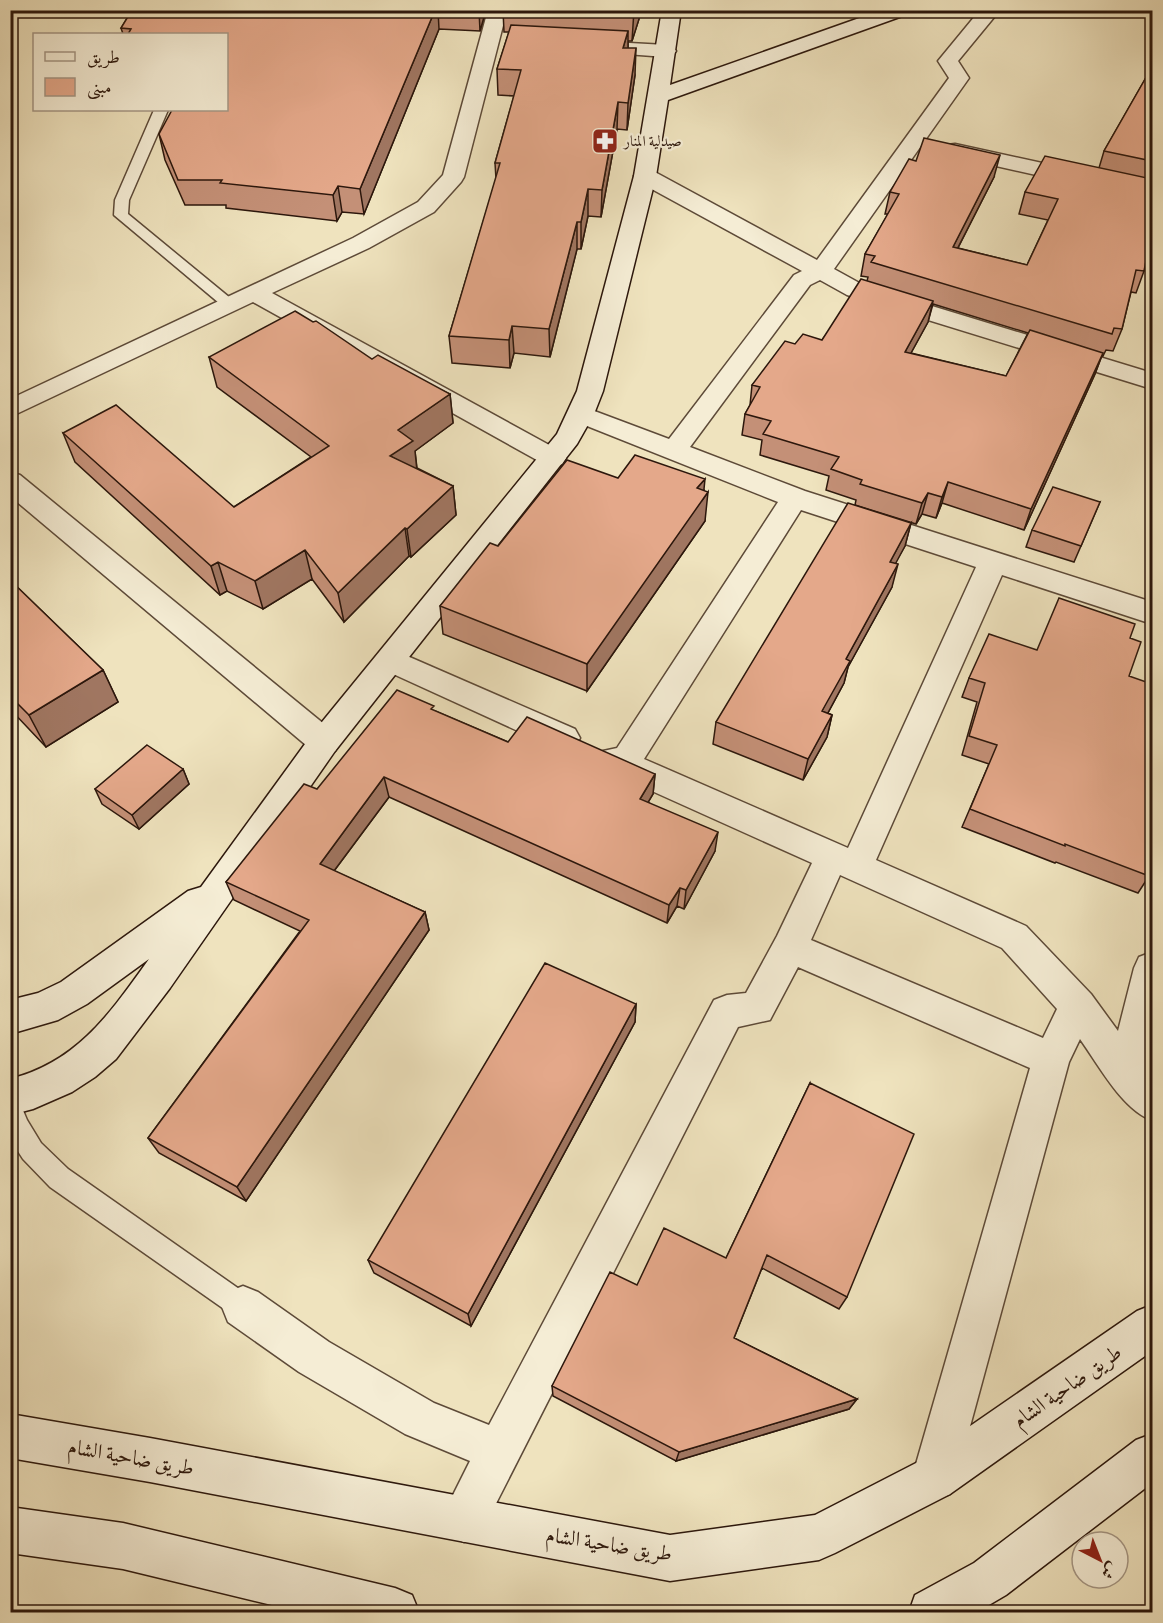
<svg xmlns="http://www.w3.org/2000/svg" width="1163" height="1623" font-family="Vollkorn,Amiri,serif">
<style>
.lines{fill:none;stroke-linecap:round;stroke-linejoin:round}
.lane-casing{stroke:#5d4a38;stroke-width:3}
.street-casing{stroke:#5d4a38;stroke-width:3}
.secondary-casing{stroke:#2c170c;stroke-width:3}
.lane{fill:#f5edd5;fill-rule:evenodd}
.street{fill:#f5edd5;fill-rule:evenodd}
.secondary{fill:#f5edd5;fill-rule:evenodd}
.wall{fill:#c49077;stroke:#2c170c;stroke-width:1.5;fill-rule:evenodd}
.shaded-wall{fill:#a07661;stroke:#2c170c;stroke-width:1.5}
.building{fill:#e4a88a;stroke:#2c170c;stroke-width:1.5}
.labels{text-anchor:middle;stroke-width:4.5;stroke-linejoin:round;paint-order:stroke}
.far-poi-label{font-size:15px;fill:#2c170c;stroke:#f5edd5;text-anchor:start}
.near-street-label{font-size:21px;fill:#2c170c;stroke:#f5edd5}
</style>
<rect width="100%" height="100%" fill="#efe3be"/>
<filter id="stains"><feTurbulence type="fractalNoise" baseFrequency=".00333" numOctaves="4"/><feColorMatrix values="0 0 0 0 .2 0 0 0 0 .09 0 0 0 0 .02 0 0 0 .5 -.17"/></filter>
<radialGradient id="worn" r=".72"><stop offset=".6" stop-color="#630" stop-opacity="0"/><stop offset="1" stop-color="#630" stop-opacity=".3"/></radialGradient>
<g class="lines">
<defs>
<path id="lane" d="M154,110H168L129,200L128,214L235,302L238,305L235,308H225L114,215L115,200Z
M10,1098L19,1101L27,1120L41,1143L68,1169L252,1298L256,1307L252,1316L243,1320L234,1316L50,1187L23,1159L10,1139Z"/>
<path id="street" d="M488,10H507L464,177L461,182L434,212L369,248L272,293L562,452L566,458L562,464L553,467L544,464L253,302L10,417V399L353,238L418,202L443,175Z
M980,10H1000L958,61L969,78L834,269L863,285L1152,373V389L847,295L820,280L810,285L690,447L805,491L1152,602V624L1002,575L876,860L1026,926L1091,994L1118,1031L1134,968L1139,957L1152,952V1041L1146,1068L1152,1075V1120C1123,1111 1098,1064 1080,1039L1069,1062L956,1478L950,1494L934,1500L918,1494L912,1478L1030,1068L798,967L770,1020L738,1027L480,1535L464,1542L448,1535L441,1519L470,1461L405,1434L299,1372L228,1322L222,1307L228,1292L243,1286L258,1292L329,1342L434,1403L489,1425L714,1000L727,995L746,993L777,936L812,863L603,769L598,760L603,751L617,748L778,502L572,420L568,414L572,408L581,406L669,439L794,275L802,271L637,181L634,176L637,171L645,169L653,171L817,260L949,78L938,61ZM801,510L976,567L848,848L644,759ZM840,875L1002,948L1057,1009L1043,1038L811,940Z
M593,41L666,45L673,47L676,51L673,55L666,57L586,51L583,47L586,43Z
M955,144L1152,187V201L947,155L944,150L947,145Z
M10,472L20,475L335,733L340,742L335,751L324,755L313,751L10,496Z
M391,649L575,729L580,738L575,747L564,750L553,747L380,668L376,660L380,652Z"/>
<path id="secondary" d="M662,10H681L670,85L882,10H910L908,14L668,100L656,176L603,391L594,414L577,444L335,751L170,988L116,1059L95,1077L72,1092L33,1109L10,1115V1079C78,1062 111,1012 149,959L87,1004L58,1020L10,1034V1000L38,993L61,982L188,891L201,887L313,733L557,434L577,391L634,176Z
M1152,1305V1351L950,1494L835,1553L819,1560L670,1581L150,1482L10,1458V1414L150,1438L670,1535L815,1515L918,1462L1137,1311Z
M1152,1434V1483L1006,1595L977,1612H909L915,1595L974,1563L1136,1440Z
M10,1507L123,1523L395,1588L412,1595L419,1612H301L123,1569L10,1553Z"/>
</defs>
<!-- lane casing -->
<use href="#lane" class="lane-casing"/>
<!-- street casing -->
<use href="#street" class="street-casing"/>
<!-- secondary casing -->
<use href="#secondary" class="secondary-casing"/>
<!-- lane -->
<use href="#lane" class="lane"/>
<!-- street -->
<use href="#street" class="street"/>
<!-- secondary -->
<use href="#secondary" class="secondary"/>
</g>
<!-- wall -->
<path class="wall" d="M132,10H190L191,11L194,12L195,10H486L480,31L439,29L364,214L342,212L337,221L226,208V205H185L165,160L159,134L226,34H123L121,28Z
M503,10H639V19L632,41H628V48L635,75L627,130L617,129L601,217L588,216L581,249H577L550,357L514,353L510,368L452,363L449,336L496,179L495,163L514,96L498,95L497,69L509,32H504Z
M1152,67V260L1147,258L1144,271L1136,293L1131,292L1122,329L1113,351L1106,350L1103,356L1102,355L1095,374L1024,530L942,503L936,518L922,514L916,524L855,505L856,500L826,490L829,476L760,455L762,440L742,435L745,414L750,405L752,385L795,344L822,340L867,281L868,277L861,276L865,254L888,214H885L890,192L994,177L958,248L1027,265L1048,220L1019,214L1025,192L1099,168L1104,151ZM933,304L1028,333L1006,376L911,353L928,322Z
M209,357L372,359L450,394L453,423L415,451L417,468L453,486L456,515L411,557L409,556L344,622L312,579L263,609L227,591L220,595L75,462L63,433L234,507L311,457L217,387Z
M618,478L704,490L705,521L587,691L443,634L440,606L498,546Z
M1100,502L1074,562L1026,547L1032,530Z
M911,523L905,546L895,563L892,587L848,667L844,683L828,713L832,715L827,737L803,780L713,744L716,722Z
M10,580L103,670L118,702L46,747L10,709Z
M1130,638L1129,676L1149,876L1138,893L1056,862L1055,863L962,827L989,764L962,755L977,702L962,697L969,678L1037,650Z
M435,711L508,742L655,774L653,794L648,802L715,851L684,909L677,906L667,923L389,797L334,871L425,912L429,930L246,1201L159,1153L148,1138L300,931L234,900L226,882L317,789Z
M183,769L189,784L139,829L102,804L95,789Z
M636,1004L635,1022L471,1326L374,1273L368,1260Z
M810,1083L847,1297L839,1309L762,1268L734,1338L857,1399L849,1409L676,1461L553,1396L552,1386L637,1285L726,1258Z"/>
<!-- shaded-wall -->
<path class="shaded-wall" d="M435,10H438L439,29L364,214L360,189Z
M479,10H486L480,31Z
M634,10H639V19L632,41Z
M628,31V57L623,48Z
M636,48L635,75L627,130L628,103Z
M618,102L617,129L601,217L602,190Z
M1000,155L994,177L947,269L953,247Z
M338,186L342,212L337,221L333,195Z
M588,189V216L581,249V222Z
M577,222V249L550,357L549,329Z
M933,301L928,322L900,373L905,352Z
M512,326L514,353L510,368L509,340Z
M1103,353L1095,374L1024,530L1031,509Z
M450,394L453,423L415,451L417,471L390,456L398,430Z
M705,479L703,499L708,492L705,521L587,691V664L697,488Z
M948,482L942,503L936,518L942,497Z
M453,486L456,515L411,557L407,529Z
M928,493L922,514L916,524L922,503Z
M911,523L905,546L884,585L890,562Z
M405,528L409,556L344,622L338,593Z
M305,550L312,579L263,609L255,581Z
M218,562L227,591L220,595L211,566Z
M898,564L892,587L848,667L844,683L817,733L822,711L846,659Z
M103,670L118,702L46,747L29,715Z
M832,715L827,737L803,780L808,759Z
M183,769L189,784L139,829L132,815Z
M655,774L653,794L639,818L640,799Z
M384,777L389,797L325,883L320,864Z
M718,832L715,851L684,909L686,890Z
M680,888L677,906L667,923L669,905Z
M425,912L429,930L246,1201L237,1187Z
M636,1004L635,1022L471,1326L468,1314Z
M857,1399L849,1409L676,1461L679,1452Z"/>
<!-- building -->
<path class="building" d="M132,10H183L194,12L195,10H435L360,189L338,186L333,195L220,183L222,180H178L159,134L172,110H226V34H128L131,29L121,28Z
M517,10H635L633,17Z
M511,25L628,31L623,48H636L628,103L618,102L602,190L588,189L581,222H577L549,329L512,326L509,340L449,336L500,163H495L521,70L497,69Z
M1152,67V161L1104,151Z
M924,138L1000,155L953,247L1027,265L1058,199L1025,192L1045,156L1152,179V236H1151L1144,271L1136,270L1122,329L1114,328L1112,334L871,262L875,256L865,254L899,194L890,192L909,159L916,161Z
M861,279L933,301L905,352L1006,376L1030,330L1103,353L1031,509L948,482L942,497L928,493L922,503L860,484L862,480L831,469L839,457L763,434L771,421L745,414L760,387L752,385L785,341L795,344L803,334L822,340Z
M295,311L313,322L316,321L372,359L378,355L450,394L398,430L413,441L390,456L453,486L407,529L405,528L338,593L305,550L255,581L218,562L211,566L63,433L116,405L234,507L329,446L209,357Z
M635,455L705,479L697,488L708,492L587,664L440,606L490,543L498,546L567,460L618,478Z
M1053,487L1100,502L1081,546L1032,530Z
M848,503L911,523L890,562L898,564L846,659L850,661L822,711L832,715L808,759L716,722Z
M10,580L103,670L29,715L10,696Z
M1059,598L1135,624L1130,638L1141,642L1129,676L1152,684V865L1149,876L1065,844V846L970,809L997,745L969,736L985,683L969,678L989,634L1037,650Z
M397,690L434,706L431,709L508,742L527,717L655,774L640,799L718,832L686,890L680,888L669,905L384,777L320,864L425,912L237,1187L148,1138L309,920L226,882L304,784L317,789Z
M147,745L183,769L132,815L95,789Z
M545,963L636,1004L468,1314L368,1260Z
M810,1083L914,1134L847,1297L767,1255L734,1338L857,1399L679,1452L552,1386L610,1272L637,1285L664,1228L726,1258Z"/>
<!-- icons -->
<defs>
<symbol id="pharmacy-square" viewBox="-11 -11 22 22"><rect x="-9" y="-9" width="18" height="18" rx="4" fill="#8f2418" stroke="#f5edd5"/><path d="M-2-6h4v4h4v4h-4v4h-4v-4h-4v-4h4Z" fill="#fff"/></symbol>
</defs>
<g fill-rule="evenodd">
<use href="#pharmacy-square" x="590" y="126" width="30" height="30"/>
</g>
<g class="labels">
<!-- far-poi labels -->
<g class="far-poi-label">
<text x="624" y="146">صيدلية المنار</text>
</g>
<!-- near-street labels -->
<g class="near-street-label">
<text transform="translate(1067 1386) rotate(-35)" y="7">طريق ضاحية الشام</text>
<text transform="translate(131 1457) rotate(10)" y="7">طريق ضاحية الشام</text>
<text transform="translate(609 1544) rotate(9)" y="7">طريق ضاحية الشام</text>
</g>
</g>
<!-- margin -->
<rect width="1163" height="1623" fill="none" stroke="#efe3be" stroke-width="36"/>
<rect x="12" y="12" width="1139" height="1599" fill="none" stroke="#2c170c" stroke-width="3"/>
<rect x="18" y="18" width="1127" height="1587" fill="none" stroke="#2c170c" stroke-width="1.5"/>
<!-- legend -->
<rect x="33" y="33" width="195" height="78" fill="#f5edd5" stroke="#a59785" stroke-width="1.5"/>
<rect x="45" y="52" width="30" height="9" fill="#f5edd5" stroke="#a59785" stroke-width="1.5"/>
<text x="87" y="63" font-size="18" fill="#2c170c">طريق</text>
<rect x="45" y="78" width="30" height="18" fill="#e4a88a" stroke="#a59785" stroke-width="1.5"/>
<text x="87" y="93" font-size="18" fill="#2c170c">مبنى</text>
<!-- north arrow -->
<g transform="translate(1100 1560) rotate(138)"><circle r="28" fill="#f5edd5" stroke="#a59785" stroke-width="1.5"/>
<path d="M0-4.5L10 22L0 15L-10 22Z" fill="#8f2418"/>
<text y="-9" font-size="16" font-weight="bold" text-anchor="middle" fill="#2c170c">ش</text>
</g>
<rect width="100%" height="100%" filter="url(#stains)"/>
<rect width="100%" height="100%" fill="url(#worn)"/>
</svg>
